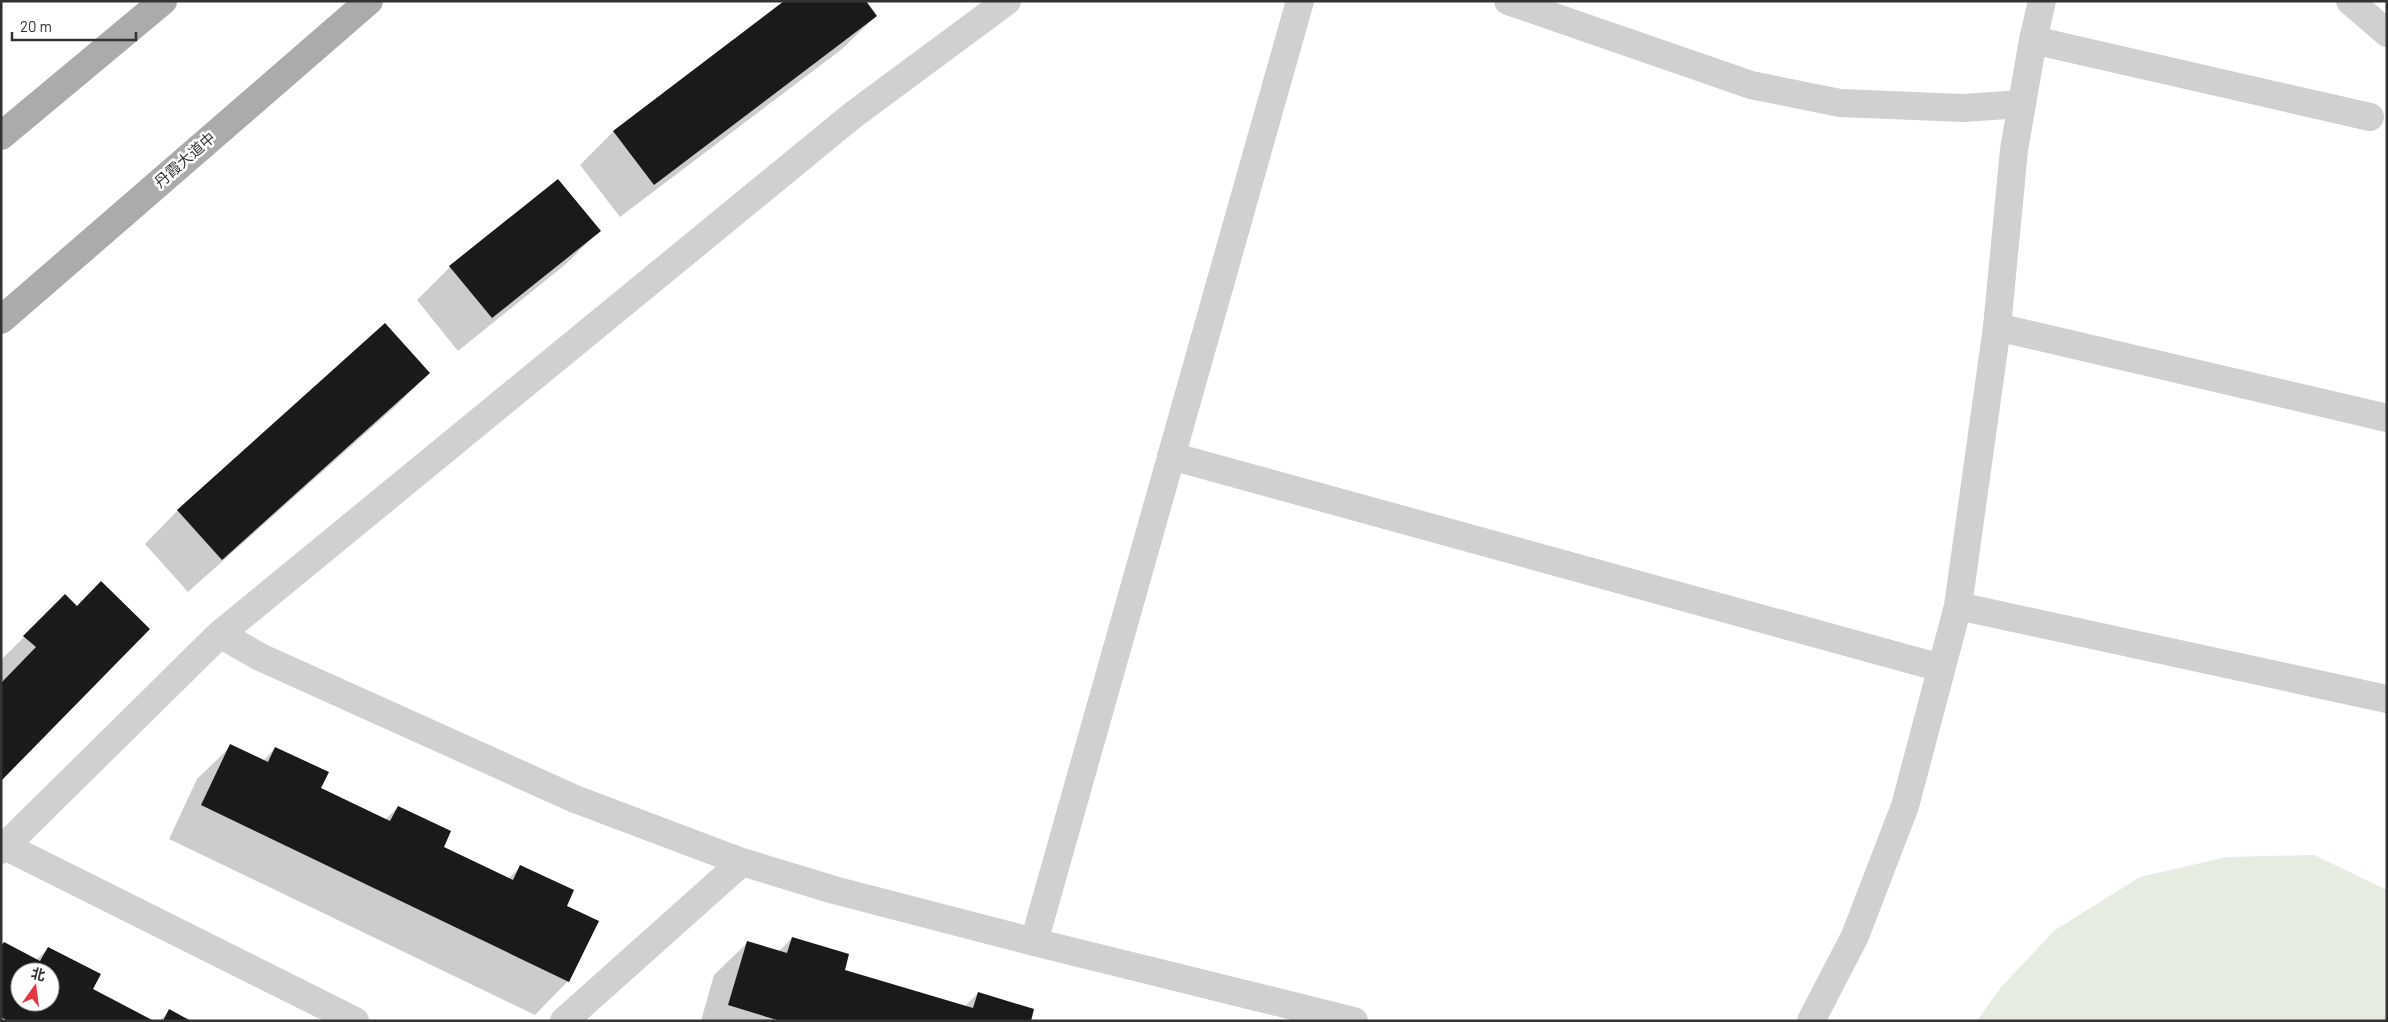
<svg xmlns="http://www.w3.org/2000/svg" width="2388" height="1022" font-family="Barlow,'Noto Sans SC',sans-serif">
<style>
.green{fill:#e6ecdf}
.shadow{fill:#0003;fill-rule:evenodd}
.building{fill:#1a1a1a;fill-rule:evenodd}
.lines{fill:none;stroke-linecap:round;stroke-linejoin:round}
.minor{stroke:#d0d0d0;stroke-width:28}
.major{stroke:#ababab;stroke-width:28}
.labels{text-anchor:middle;stroke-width:5;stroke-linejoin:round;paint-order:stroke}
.street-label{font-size:15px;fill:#333;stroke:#fff}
</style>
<rect width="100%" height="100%" fill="#fff"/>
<!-- green -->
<path class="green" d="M2314,855L2387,890V1021H1977L2001,987L2055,930L2140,877L2227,857Z"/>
<!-- shadow -->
<path class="shadow" d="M786,1L876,16L842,49L620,217L580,165L613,132Z
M599,231L566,264L458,351L417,300L450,267Z
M429,373L396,406L188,592L145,544L178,510Z
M65,596L77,607L3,681L1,679V660Z
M231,746L263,761L275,748L320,788L385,820L398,807L442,847L508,879L521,866L568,981L535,1015L169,839L197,779Z
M792,938L843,971L965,1006L978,993L1029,1021H701L714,975L748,942L779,951Z
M1,946L36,960L49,948L91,990L151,1021H1ZM20,972H50V1002H20Z
M169,1011L188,1021H159Z"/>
<!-- building -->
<path class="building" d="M784,1H866L877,16L654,185L613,131Z
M558,179L601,231L492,318L449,266Z
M385,323L430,373L222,560L177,510Z
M101,581L150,629L1,781V683L36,647L23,636L65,594L77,606Z
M230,744L268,762L275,747L329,772L321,788L390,821L398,806L451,831L444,847L513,880L520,865L574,890L567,906L599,921L569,982L201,805Z
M792,937L849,954L845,970L973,1008L978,992L1034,1009L1031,1021H780L728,1005L747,941L787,953Z
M4,942L40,961L48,947L101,974L93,989L154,1021H8L1,1017V946ZM20,972H50V1002H20Z
M169,1009L191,1021H163Z"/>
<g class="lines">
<!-- minor -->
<path class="minor" d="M1508,1L1751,85L1840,103L1963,108L2022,104
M2350,1L2387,33
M2033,40L2370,117
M1997,327L2387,418
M1171,456L1941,668
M1958,606L2387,699
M220,634L260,657L575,799L742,862L834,890L1034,942L1354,1021
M5,846L355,1021
M1,850L220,634L853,115L1007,1
M1034,942L1300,1
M564,1021L742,862
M1811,1021L1855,936L1905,806L1958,606L1997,327L2014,150L2033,40L2042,1"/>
<!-- major -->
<path class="major" d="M1,136L163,1
M1,320L369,1"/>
</g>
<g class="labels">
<!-- street labels -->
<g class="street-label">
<text transform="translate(185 160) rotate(-41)" y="5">丹霞大道中</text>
</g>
</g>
<!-- border -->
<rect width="2388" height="1022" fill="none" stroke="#333333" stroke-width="5"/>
<!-- north arrow -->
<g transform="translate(35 987) rotate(14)"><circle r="24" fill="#ffffff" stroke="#adadad"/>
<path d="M0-4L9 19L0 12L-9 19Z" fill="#e63946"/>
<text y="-8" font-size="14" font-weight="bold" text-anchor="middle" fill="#333333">北</text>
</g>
<!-- scale -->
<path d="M12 32v8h124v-8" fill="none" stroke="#333333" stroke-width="2.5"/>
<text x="20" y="32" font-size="15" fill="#333333" stroke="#ffffff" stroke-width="4" paint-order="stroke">20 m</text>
</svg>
